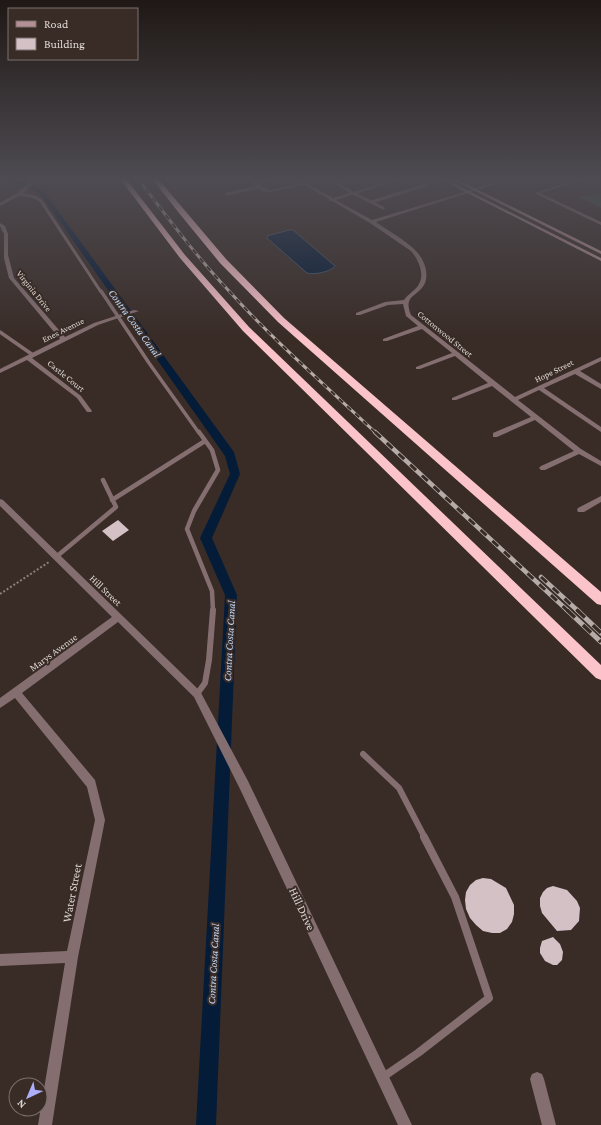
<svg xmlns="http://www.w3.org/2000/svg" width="601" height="1125" font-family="'Crimson Pro',serif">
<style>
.green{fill:#3b5540}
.water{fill:#051c39;stroke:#465467}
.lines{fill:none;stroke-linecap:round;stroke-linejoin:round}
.canal{fill:#051c39;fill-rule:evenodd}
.building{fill:#d3c1c6}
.path{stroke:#8b817c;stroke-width:2;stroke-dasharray:2 2;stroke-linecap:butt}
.service-far4{stroke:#846e70;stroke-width:3}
.service-far3{stroke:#846e70;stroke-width:3.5}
.service-far2{stroke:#846e70;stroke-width:4.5}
.service-far1{stroke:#846e70;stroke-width:6}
.service{stroke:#846e70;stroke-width:8}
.minor{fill:#846e70;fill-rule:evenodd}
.tertiary{fill:#846e70;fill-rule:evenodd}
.secondary{fill:#b49094;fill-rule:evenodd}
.motorway{fill:#fbc3ca;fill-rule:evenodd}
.rail-far2-casing{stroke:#b5aca7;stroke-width:3}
.rail-far1-casing{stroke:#b5aca7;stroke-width:4.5}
.rail-casing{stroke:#b5aca7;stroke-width:5}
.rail-far2{stroke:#392c27;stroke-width:2;stroke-dasharray:5.5;stroke-linecap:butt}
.rail-far1{stroke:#392c27;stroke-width:3;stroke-dasharray:8;stroke-linecap:butt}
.rail{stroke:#392c27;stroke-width:3.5;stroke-dasharray:11;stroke-linecap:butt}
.labels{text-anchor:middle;stroke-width:4;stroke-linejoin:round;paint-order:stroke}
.far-street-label{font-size:9px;fill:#dfd7d3;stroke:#392c27}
.street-label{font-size:10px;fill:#dfd7d3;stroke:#392c27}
.water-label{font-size:11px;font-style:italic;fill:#bfd9fc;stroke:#392c27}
.near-street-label{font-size:12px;fill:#dfd7d3;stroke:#392c27}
</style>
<rect width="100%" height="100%" fill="#392c27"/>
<!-- green -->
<path class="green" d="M601,193V208L579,197Z"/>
<!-- water -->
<path class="water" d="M289,230H293L335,266C330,272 315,275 307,273L267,238V236Z"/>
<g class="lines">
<!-- canal -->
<path class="canal" d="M5,180C19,180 34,185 45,193L234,452L240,474L212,538L237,595L216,1125H196L225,595L200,538L230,474L225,456L41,195L34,190Z"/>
</g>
<!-- building -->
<path class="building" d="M118,520L129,530L113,541L102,531Z
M483,878L491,879L506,888L514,905V914L512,922L507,929L500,933H492L483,931L476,925L470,918L466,909L465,900L466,892L470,885L476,880Z
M553,886L567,890L577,901L580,908L579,921L571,930L557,931L542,913L540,906V898L543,892L547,888Z
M553,937L560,944L563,952L562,960L557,965H553L545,961L540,953V948L542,941Z"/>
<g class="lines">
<!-- path -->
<path class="path" d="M0,594L49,562"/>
<!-- service-far4 -->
<path class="service-far4" d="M254,183L267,180
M338,184L354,180
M353,193L383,208
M19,194L35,197L41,201L101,292
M227,194L259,187
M371,202L426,185L428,183L424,180"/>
<!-- service-far3 -->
<path class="service-far3" d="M101,291L149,363L199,433
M0,332L33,355"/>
<!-- service-far2 -->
<path class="service-far2" d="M199,432L212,450L218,470L194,511L187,529L212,591L213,611
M112,500L205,441
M56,557L116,507L103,480"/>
<!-- service-far1 -->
<path class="service-far1" d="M197,694L205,683L209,660L213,610
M363,754L399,788L425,838"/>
<!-- service -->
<path class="service" d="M383,1077L418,1053L489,998L455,897L424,837"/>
<!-- minor -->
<path class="minor" d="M249,180C257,180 262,188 270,190L301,183L296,180H301L333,198L350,193L329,180H334L354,192L393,180H399L336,200L372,220L468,191V193L376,222C387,230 407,241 416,251C424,259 430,274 424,285C416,298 403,295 411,315L515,397L601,357V361L580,371L601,384V389L575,374L544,388L601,427V432L539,390L518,400L581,449L601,461V466L579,454L545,470H541L539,468L541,466L574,451L535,420L497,437H493V433L531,417L492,386L456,400H452V398L488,383L455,356L420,369H416V367L452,353L422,329L387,341H383V339L418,326L406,316L403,304L388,305L360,315H356V313L385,302L404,300C408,294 416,290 419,284C425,273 418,259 411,251L370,223L332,201H329V199L304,185L270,192L262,191Z
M577,180H584L540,193L601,222V225L534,193Z
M0,223L5,226L8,234V255L14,278L65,337L94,323L134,310L139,311L98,325L32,358L81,396L92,411L91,412H87L77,398L27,360L0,373V369L60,339L9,278L4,258V234L0,226Z
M601,496V502L584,512H578L577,510L578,508Z
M0,499L3,500L200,691L248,781L412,1125H398L240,789L194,697L118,622L22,693L95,780L105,820L78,957L52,1125H38L65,963L0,966V954L67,951L95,820L87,787L15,698L0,708V698L112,617L0,506Z
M537,1072L542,1074L544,1079L556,1125H542L530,1079L532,1074Z"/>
<!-- tertiary -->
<path class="tertiary" d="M33,180H37L21,195L0,206V203L17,193Z
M501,180H507L468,193L464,192Z"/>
<!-- secondary -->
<path class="secondary" d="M442,180H447L601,258V261Z
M453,180H458L601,251V254Z"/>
<!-- motorway -->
<path class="motorway" d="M121,180H127L185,255L249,327L601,665V680L596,678L243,331L180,258Z
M153,180H159L226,259L284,318L601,592V605L597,604L278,322L220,263L179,213Z"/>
<defs>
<path id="rail-far2" d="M139,180C168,218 196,256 229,291C274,341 326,386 376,433"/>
<path id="rail-far1" d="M375,432L568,611
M541,577L578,611"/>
<path id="rail" d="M567,610L601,642
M577,610L601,633"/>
</defs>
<!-- rail-far2 casing -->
<use href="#rail-far2" class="rail-far2-casing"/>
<!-- rail-far1 casing -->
<use href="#rail-far1" class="rail-far1-casing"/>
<!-- rail casing -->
<use href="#rail" class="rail-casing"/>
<!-- rail-far2 -->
<use href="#rail-far2" class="rail-far2"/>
<!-- rail-far1 -->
<use href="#rail-far1" class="rail-far1"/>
<!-- rail -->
<use href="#rail" class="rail"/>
</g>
<!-- sky -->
<linearGradient id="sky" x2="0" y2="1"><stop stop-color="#1f1815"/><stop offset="0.53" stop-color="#4e4b52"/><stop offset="1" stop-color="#4e4b52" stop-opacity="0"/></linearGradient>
<rect width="601" height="338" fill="url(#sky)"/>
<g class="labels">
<!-- far-street labels -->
<g class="far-street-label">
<text transform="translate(34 291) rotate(51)" y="3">Virginia Drive</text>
<text transform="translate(63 330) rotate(-26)" y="3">Enes Avenue</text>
<text transform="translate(445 334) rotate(39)" y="3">Cottonwood Street</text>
<text transform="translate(554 371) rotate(-26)" y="3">Hope Street</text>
<text transform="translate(66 376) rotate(39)" y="3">Castle Court</text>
</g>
<!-- street labels -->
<g class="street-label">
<text transform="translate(106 590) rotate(44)" y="4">Hill Street</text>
<text transform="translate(53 652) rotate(-36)" y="4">Marys Avenue</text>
</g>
<!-- water labels -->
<g class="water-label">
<text transform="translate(135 323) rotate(54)" y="4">Contra Costa Canal</text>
<text transform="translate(229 641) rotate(-87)" y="4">Contra Costa Canal</text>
<text transform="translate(213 964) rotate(-87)" y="4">Contra Costa Canal</text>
</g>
<!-- near-street labels -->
<g class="near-street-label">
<text transform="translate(72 893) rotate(-79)" y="4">Water Street</text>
<text transform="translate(302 909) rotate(65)" y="4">Hill Drive</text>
</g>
</g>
<!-- legend -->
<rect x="8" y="8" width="130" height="52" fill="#392c27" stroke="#7b706c"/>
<rect x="16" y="21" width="20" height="6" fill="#b49094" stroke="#7b706c"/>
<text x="44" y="28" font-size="12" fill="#dfd7d3">Road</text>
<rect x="16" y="38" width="20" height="12" fill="#d3c1c6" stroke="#7b706c"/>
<text x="44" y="48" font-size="12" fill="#dfd7d3">Building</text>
<!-- north arrow -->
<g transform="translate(28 1097) rotate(224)"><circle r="19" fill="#392c27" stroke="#7b706c"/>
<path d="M0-3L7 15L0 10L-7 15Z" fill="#adaffb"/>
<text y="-6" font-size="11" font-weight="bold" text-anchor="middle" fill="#dfd7d3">N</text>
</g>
</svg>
